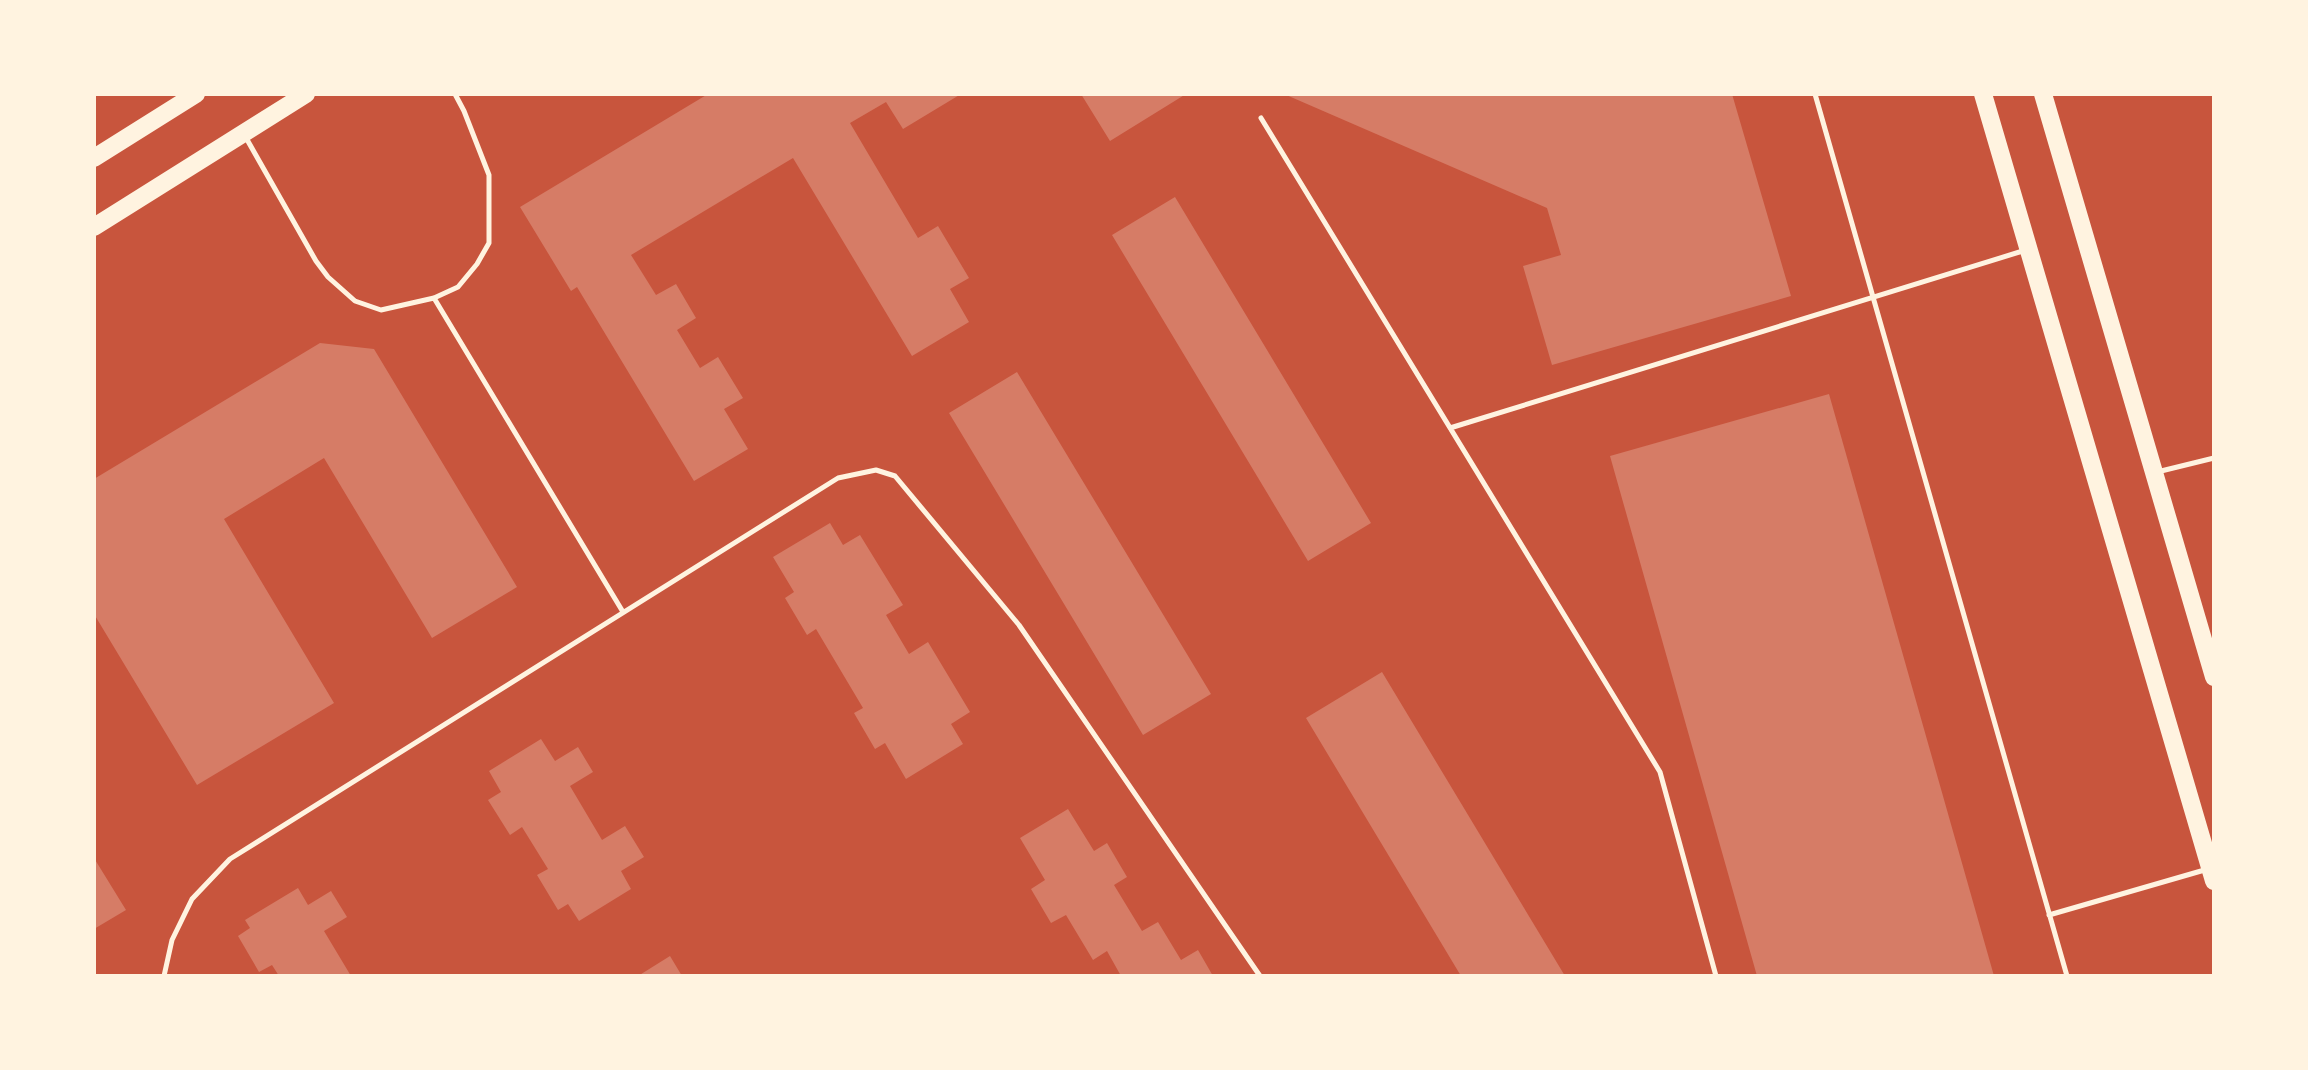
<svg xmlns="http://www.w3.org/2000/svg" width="2308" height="1070" font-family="Mulish,sans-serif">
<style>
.building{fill:#d67c66}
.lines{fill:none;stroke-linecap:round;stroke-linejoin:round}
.service{stroke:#fff3e0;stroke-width:5}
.primary{stroke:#fff3e0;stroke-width:18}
</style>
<rect width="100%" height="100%" fill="#c8553d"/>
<!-- building -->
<path class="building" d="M708,94H961L903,129L886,102L850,123L918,238L938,226L969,278L950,289L969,322L912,356L793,158L631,255L656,295L676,284L696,318L677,330L700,368L718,357L743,398L724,409L748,449L694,481L577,287L571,291L520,207Z
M1081,94H1186L1110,141Z
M1284,94H1732L1791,296L1552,365L1523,266L1561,255L1547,208Z
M1175,197L1371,523L1308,561L1112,235Z
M320,343L374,349L517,587L432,638L324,458L224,519L334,703L197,785L94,614V479Z
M1017,372L1211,694L1143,735L949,413Z
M1829,394L1994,976H1757L1610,456Z
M830,523L843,545L860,535L903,605L886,615L909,654L928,642L970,712L951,724L963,744L906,779L885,743L875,749L854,713L863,708L816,629L807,635L785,598L794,592L773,557Z
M1382,672L1565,976H1461L1306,718Z
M541,739L555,761L578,747L593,772L570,786L602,840L625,826L644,857L621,871L631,889L579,921L568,904L558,910L537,875L548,869L522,827L510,835L488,800L501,792L489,771Z
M1068,809L1094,851L1107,843L1127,877L1114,885L1142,931L1158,922L1181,960L1198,950L1213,976H1121L1107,951L1093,960L1066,915L1051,923L1031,889L1045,880L1020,838Z
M94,858L126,910L94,929Z
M298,888L308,905L331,891L347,917L324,931L351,976H279L272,965L259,972L238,936L250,928L245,920Z
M670,956L682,976H638Z"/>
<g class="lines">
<!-- service -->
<path class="service" d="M1815,94L2067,976
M1261,118L1660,772L1716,976
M245,136L316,261L328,277L355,301L381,310L434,298L458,287L477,264L489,243V175L464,111L455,94
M434,298L623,612
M1450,428L2026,250
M2157,472L2214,458
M2049,915L2208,869
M164,976L172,940L192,899L230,859L838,478L876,470L895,476L1019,625L1260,976"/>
<!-- primary -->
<path class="primary" d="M1983,94L2214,881
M2043,94L2214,677
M94,158L196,94
M94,227L306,94"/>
</g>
<!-- border -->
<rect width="2308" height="1070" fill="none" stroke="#fff3e0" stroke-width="192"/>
</svg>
